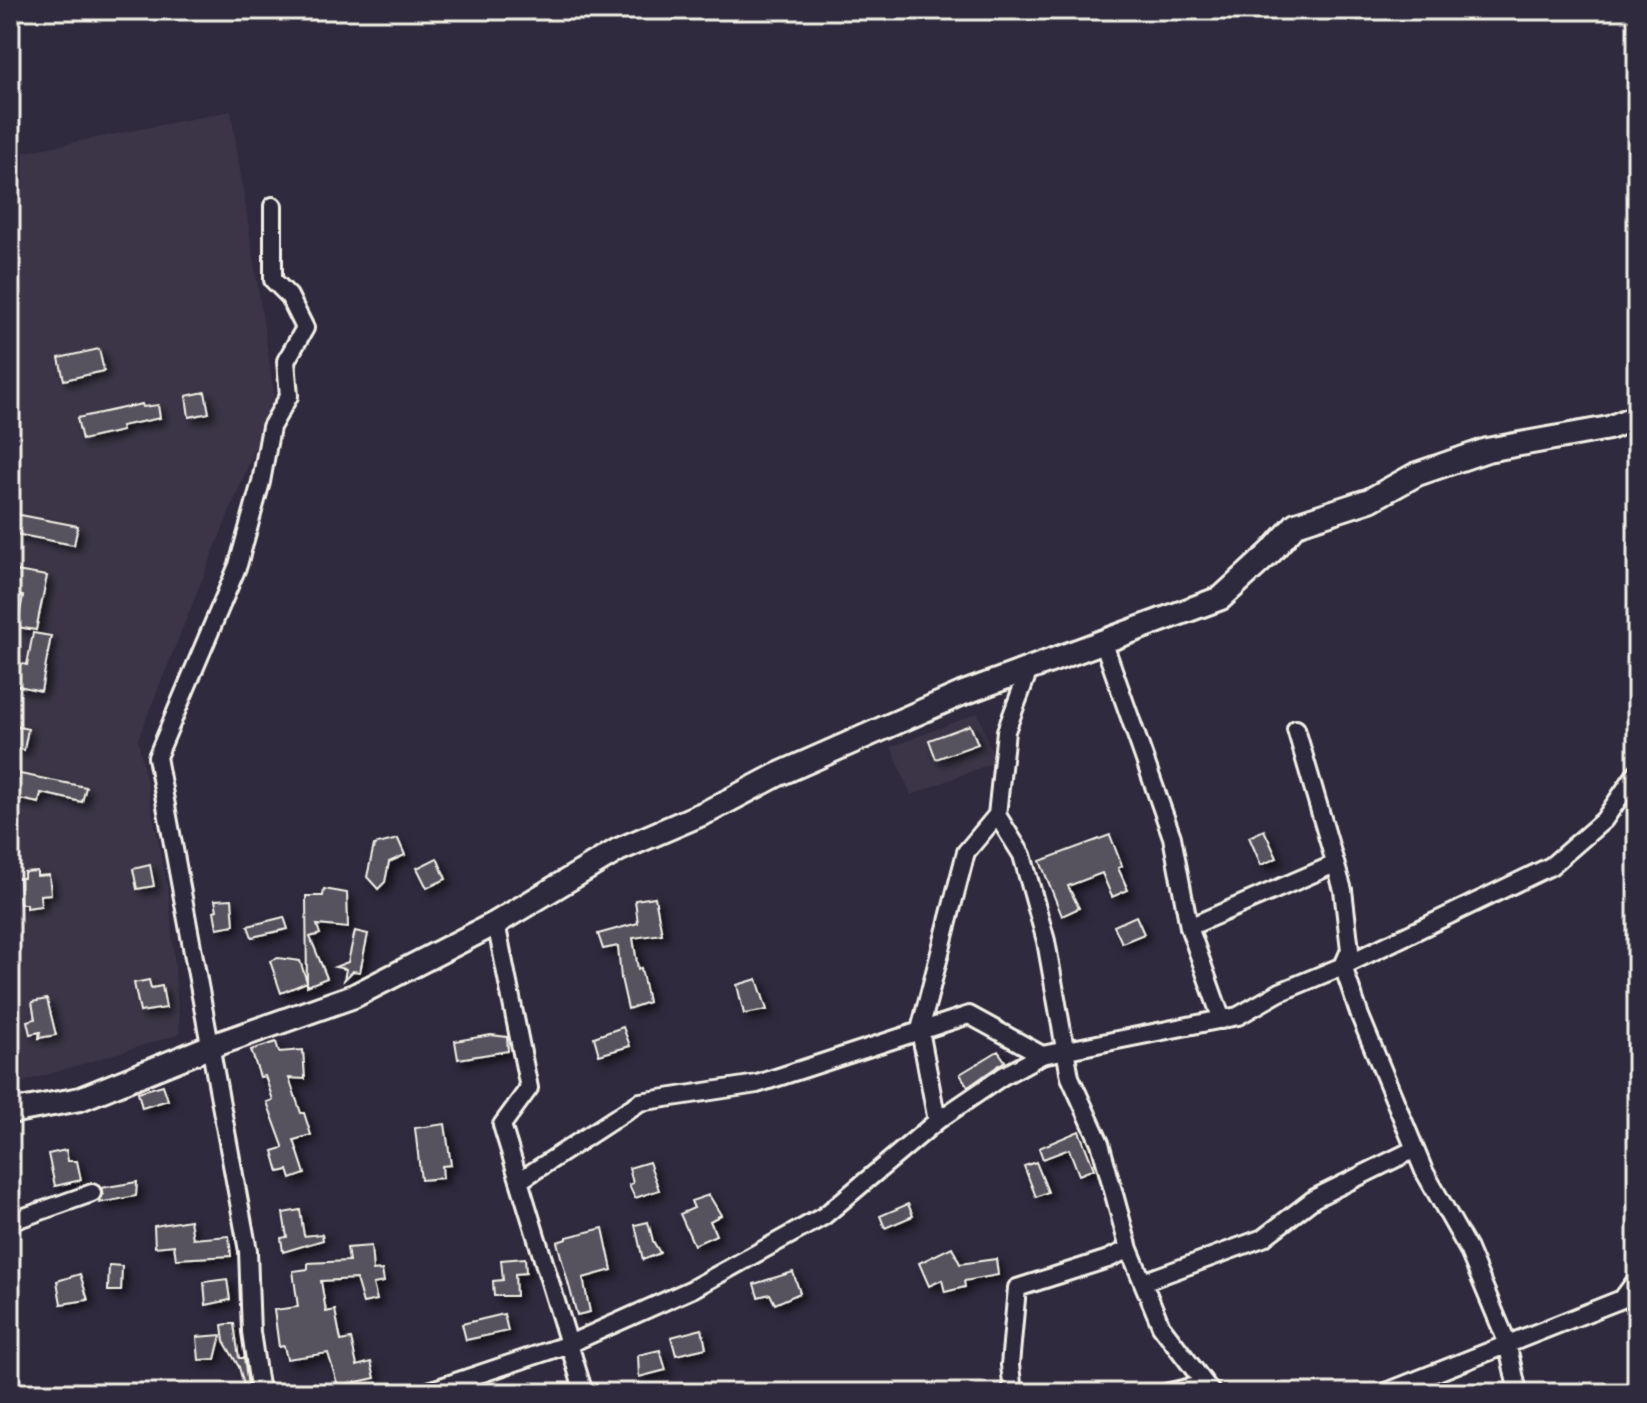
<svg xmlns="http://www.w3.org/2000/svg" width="1647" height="1403" font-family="'Shantell Sans',sans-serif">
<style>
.built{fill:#3b3647}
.building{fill:#56525f;stroke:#f4f1e8;stroke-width:2;filter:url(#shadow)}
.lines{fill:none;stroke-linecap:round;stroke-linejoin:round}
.minor-casing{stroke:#f4f1e8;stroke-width:22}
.major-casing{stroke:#f4f1e8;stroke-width:28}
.minor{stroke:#2f2a3d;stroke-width:16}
.major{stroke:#2f2a3d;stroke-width:22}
</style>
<defs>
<filter id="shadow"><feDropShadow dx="5" dy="5" stdDeviation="4" flood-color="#0009"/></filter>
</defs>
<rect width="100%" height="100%" fill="#2f2a3d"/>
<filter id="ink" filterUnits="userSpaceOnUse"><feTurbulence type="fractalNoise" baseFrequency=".0125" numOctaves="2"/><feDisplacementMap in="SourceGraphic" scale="16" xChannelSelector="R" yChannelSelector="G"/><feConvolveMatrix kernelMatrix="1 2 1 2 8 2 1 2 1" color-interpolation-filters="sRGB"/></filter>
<g filter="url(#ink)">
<!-- built -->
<path class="built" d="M231,111L275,399L138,739L169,895L180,1034L10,1086V155Z
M978,713L995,762L911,795L891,747Z"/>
<!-- building -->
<path class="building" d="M99,349L104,371L64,380L59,358Z
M205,392L209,413L189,417L186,396Z
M142,404L143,407L158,405L160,418L121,426L122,431L82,440L77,418Z
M10,513L78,526L74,545L10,533Z
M10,570L47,576L36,630L17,627L23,596L10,594Z
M33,633L51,636L41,691L10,684V661L27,665Z
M10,725L28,729L24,750L10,747Z
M970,725L978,744L936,759L929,740Z
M10,772L86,787L82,802L41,793L39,803L10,797Z
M1264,830L1277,858L1261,865L1249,837Z
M1110,835L1122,866L1118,868L1128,890L1112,897L1102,873L1068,886L1079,908L1062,916L1040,861Z
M398,839L405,855L389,862L385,882L378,889L367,877L374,845Z
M437,858L446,879L427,888L417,868Z
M150,865L154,886L137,889L133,869Z
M37,871V876L49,875L51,894L40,895L41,906L26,908V904H20L19,878H24V872Z
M324,889L347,893L348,928L317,925L320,934L310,937L327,978L307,986V982L281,993L270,961L278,958L300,961L307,982L306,896H323Z
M655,897L662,934L633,938L638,969L641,968L648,1002L628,1009L621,978L618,946L603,949L598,934L638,923L635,900Z
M232,899L234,925L217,928L214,911L217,910L215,900Z
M1136,916L1144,934L1122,943L1114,926Z
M284,917L288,929L252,937L248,926Z
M355,931L368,934L360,972L353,971L344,980L346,969L335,967L348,962Z
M757,979L767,1010L744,1014L737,985Z
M149,980L151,988L162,986L166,1008L140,1012L134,983Z
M47,999L56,1035L39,1038L40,1032L30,1034L27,1021L35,1019L32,1002Z
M623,1027L630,1046L599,1055L594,1037Z
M491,1035L507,1037L508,1051L458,1059L455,1041Z
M276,1042L279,1052L303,1050L305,1079L289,1078L301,1113H304L311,1135L294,1140L305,1174L291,1179L288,1170L279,1172L273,1151L283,1148V1146L267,1102L273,1100L265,1076L260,1077L251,1050Z
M998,1051L1005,1061L968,1087L960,1074Z
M163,1085L168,1100L142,1108L138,1092Z
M445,1124L451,1165L442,1166L443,1178L421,1180L415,1128Z
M1079,1131L1094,1169L1079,1175L1069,1149L1043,1159L1039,1148Z
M66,1150L68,1161H77L81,1180L55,1186L48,1154Z
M649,1162L659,1190L635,1198L629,1185L633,1183L629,1168Z
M1036,1162L1048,1192L1036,1197L1024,1166Z
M137,1182L136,1196L99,1203L103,1194L101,1188Z
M709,1195L721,1215L710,1221L716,1235L694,1245L680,1214L694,1208L691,1201Z
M908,1204L913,1216L885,1228L880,1216Z
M300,1210L304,1236L322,1234L323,1240L283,1252L281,1238L287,1237L283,1213Z
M190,1220L193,1239L229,1236L231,1256L176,1259L174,1245L155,1247L154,1226Z
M648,1222L653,1241L660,1253L643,1260L635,1225Z
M603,1228L612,1270L583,1278L590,1312L577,1315L557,1242L567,1239V1237Z
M371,1246L373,1271L382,1270L384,1282L373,1284L377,1300L363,1303L356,1279L321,1281L326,1312L335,1310L341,1341L351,1339L357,1366L371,1362L375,1378L338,1386L328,1353L287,1359L284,1346L279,1347L274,1310L298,1307L293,1271L308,1269V1263L349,1261L347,1248Z
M952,1247L960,1264L996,1259L998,1275L964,1281L965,1287L945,1292L942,1280L929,1286L919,1263Z
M525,1258L526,1273L515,1274L516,1296H494L493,1281L503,1280L501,1260Z
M109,1265L122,1266L121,1291H108Z
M793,1272L800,1293L775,1304L770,1294L758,1297L754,1284Z
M80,1274L88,1300L61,1304L57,1281Z
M227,1279L230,1300L206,1305L204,1282Z
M504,1314L508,1331L466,1340L462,1324Z
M228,1324H234L239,1358H244L249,1393H246L239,1367L224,1341L222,1325Z
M702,1329L706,1348L676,1355L671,1337Z
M221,1335L215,1359L199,1360L197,1337Z
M660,1350L666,1370L639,1377L638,1355Z"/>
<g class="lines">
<defs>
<path id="minor" d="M1103,641L1172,837L1189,927L1222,1020
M1296,729L1343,890L1350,950L1343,966L1360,1016L1424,1171L1468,1249L1507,1342L1518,1393
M997,815L1022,855L1046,941L1070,1077L1100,1143L1129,1249L1161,1326L1212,1393
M496,923L529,1088L502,1125L584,1393
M1189,927L1335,864
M937,1121L920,1030L966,852L997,815L1006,731L1030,667
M519,1181L640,1102L757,1084L969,1015L1042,1055
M10,1222L92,1193
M1143,1282L1263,1238L1315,1198L1415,1149
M260,1393L251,1332L248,1251L157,757L238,565L261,482L271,427L289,396L286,361L305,328L289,296L273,280V206
M423,1393L569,1344L692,1289L824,1216L937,1121L1003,1076L1042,1055L1238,1016L1280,992L1343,966L1551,866L1604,820L1637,772
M1013,1393L1010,1365L1017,1288L1108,1259L1129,1249
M1165,1393L1205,1384
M1384,1393L1622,1299L1637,1279"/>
<path id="major" d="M10,1112L80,1099L209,1047L354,996L496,923L618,850L709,811L777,775L961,694L1221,598L1271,552L1296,524L1370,500L1417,474L1487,450L1609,428L1637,416"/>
</defs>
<!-- minor casing -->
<use href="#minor" class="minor-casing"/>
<!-- major casing -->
<use href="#major" class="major-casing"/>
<!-- minor -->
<use href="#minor" class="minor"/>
<!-- major -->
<use href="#major" class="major"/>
</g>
</g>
<!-- margin -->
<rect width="1647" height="1403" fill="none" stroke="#2f2a3d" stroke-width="40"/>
<rect x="20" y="20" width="1607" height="1363" fill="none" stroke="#f4f1e8" stroke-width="3" filter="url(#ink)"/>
</svg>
